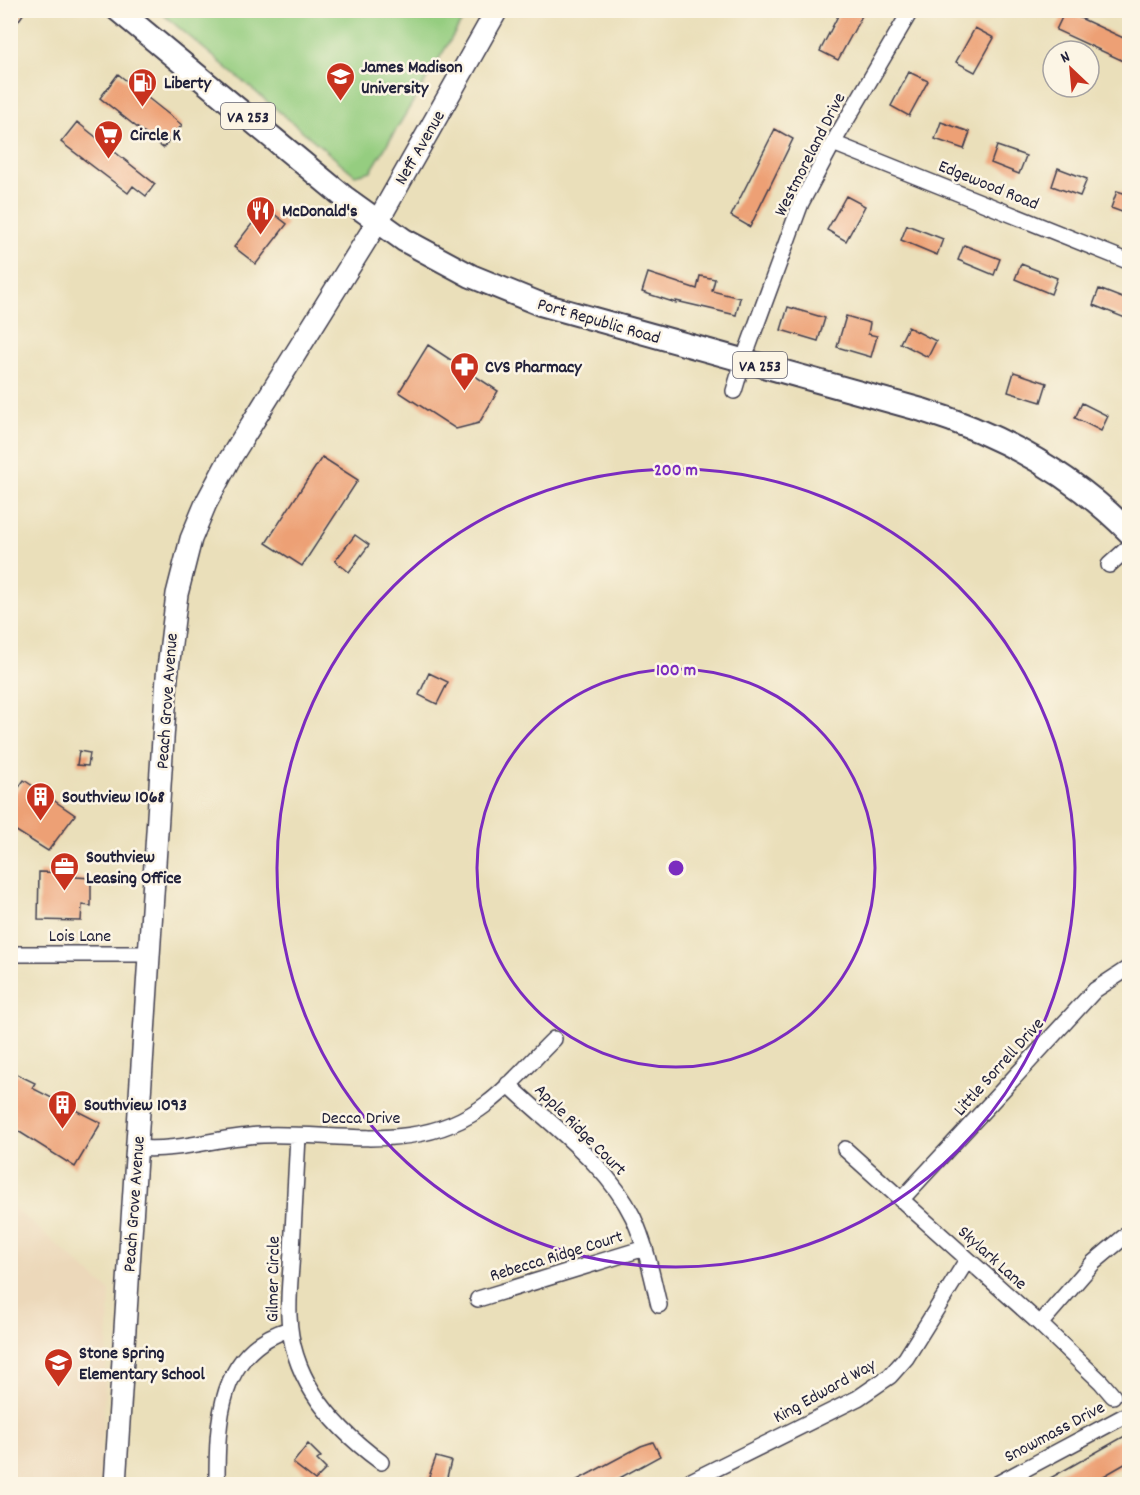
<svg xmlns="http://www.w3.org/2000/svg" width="1140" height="1495" font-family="Dekko,sans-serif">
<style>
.built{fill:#ecd8ba}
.green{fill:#95cd80;stroke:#5c785e;stroke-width:1.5}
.building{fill:#eda074}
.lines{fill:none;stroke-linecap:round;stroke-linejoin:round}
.minor-casing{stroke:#403e4e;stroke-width:18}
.secondary-casing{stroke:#403e4e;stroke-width:24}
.primary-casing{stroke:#403e4e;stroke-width:26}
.minor{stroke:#fff;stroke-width:15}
.secondary{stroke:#fff;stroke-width:21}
.primary{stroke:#fff;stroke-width:22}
.ring{fill:none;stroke:#7b2cbf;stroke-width:3}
.labels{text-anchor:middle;stroke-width:5;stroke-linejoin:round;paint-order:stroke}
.shield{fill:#fcf5e5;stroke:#63616e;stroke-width:1.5}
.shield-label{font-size:16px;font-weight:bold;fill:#22223b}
.poi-label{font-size:18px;font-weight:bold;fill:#22223b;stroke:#fcf5e5;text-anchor:start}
.street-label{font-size:18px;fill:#22223b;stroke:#fcf5e5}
.centre{fill:#7b2cbf;stroke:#fcf5e5;stroke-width:3}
.ring-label{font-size:18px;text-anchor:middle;font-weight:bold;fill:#7b2cbf;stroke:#fcf5e5;stroke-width:5;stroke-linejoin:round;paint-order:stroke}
</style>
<rect width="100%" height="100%" fill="#fcf5e5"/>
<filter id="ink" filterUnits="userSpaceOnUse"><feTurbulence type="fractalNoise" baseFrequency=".0167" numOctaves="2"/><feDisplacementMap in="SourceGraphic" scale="12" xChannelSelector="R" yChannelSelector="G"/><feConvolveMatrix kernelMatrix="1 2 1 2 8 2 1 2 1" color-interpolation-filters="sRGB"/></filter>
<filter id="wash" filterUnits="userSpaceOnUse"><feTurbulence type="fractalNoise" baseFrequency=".008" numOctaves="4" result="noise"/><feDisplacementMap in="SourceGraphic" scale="24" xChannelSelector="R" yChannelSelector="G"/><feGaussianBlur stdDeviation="1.35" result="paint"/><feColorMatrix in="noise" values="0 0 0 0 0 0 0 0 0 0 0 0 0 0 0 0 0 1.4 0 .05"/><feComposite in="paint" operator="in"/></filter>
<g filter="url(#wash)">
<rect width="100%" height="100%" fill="#eadfba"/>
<!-- built -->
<path class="built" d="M11,1205L110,1291L100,1484H11Z"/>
<!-- green -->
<path class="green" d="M159,11H468L371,171L355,175Z"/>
<g id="blocks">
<!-- building -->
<path class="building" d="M10,10H26L10,33Z
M841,10H865L838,60L820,51Z
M1065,11L1130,41V64L1056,30Z
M975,28L994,38L975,72L956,62Z
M909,72L928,81L909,116L891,106Z
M118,74L182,125L163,148L100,98Z
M77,122L155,184L146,196L133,186L128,193L61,142Z
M941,122L970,132L964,149L935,139Z
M775,129L793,139L750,227L731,216Z
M997,146L1026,156L1019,174L991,163Z
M1058,168L1087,179L1080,196L1052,186Z
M1117,191L1130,195V215L1111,208Z
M846,196L865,206L846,241L827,230Z
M265,207L287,224L256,264L234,247Z
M907,225L943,239L937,255L901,240Z
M964,245L1000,259L994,275L958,260Z
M1021,264L1057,278L1051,294L1015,279Z
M648,273L697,289L700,276L715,279L712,291L740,298L736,315L676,301V303L642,292Z
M1099,289L1130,301V320L1093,305Z
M788,307L825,318L818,341L781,330Z
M846,316L870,323L868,334L877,336L871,357L837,347Z
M908,327L936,341L928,357L900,343Z
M428,345L498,391L479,423L456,429L399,392Z
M1014,372L1047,383L1041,402L1008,392Z
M1082,403L1108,416L1101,431L1075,418Z
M322,457L358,480L302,566L266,543Z
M355,535L369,545L349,572L335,561Z
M429,673L448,682L437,704L419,695Z
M79,751L90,753L88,766L77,765Z
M24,780L75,815L48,851L10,827V800Z
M39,872L76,873V877L91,878V906L82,905L81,921L38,920Z
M10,1071L35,1083L32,1088L101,1123L75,1167L10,1126Z
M1130,1433V1461L1088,1485H1038Z
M653,1442L660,1456L607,1485H568L641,1446Z
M308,1444L321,1457L317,1460L326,1469L315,1480L293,1463Z
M436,1457L451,1461L445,1485H426Z"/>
</g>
</g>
<g filter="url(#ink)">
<use href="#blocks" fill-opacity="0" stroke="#403e4e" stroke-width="1.5"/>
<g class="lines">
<defs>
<path id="minor" d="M833,143L1130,262
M734,391L743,361L801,203L833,143L911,10
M1109,565L1130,546
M10,954H149
M508,1084C550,1125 607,1163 633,1217C646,1245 652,1276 659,1305
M298,1136C296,1174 294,1213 292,1251C291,1272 288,1294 289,1316C291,1379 333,1427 381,1462
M137,1148C181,1152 220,1136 263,1135C342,1132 420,1156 488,1103C512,1085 532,1060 554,1039
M845,1149L1040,1324L1101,1382L1113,1396
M901,1200L1095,990L1130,967
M478,1299L645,1248
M1040,1324L1093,1263L1130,1232
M217,1484C217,1422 218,1350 290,1329
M685,1484L858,1398L890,1376L906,1358L967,1260
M997,1484L1130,1413"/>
<path id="secondary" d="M115,1484L167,677L177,594L191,539L206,503L228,462L378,221L497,10"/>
<path id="primary" d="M118,10L344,197L404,240L471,276L540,304L922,410C1000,434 1072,474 1130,533"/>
</defs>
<!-- minor casing -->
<use href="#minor" class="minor-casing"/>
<!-- secondary casing -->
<use href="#secondary" class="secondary-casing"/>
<!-- primary casing -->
<use href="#primary" class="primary-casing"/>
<!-- minor -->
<use href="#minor" class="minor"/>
<!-- secondary -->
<use href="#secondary" class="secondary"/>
<!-- primary -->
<use href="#primary" class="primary"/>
</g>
</g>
<!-- distance rings -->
<g class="ring">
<circle cx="676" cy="868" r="199"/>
<circle cx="676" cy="868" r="399"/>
</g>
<!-- icons -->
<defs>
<symbol id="university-pin" viewBox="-11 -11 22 30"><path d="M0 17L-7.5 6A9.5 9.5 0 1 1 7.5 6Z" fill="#c8321e" stroke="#fcf5e5"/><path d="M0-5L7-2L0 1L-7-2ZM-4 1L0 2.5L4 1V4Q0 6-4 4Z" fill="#fff"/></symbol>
<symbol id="fuel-pin" viewBox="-11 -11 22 30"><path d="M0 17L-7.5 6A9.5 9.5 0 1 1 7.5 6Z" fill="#c8321e" stroke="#fcf5e5"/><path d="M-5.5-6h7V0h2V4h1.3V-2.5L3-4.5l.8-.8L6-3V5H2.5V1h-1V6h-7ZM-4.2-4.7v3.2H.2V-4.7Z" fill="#fff"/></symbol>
<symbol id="supermarket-pin" viewBox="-11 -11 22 30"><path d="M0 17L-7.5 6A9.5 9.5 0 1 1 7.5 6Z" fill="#c8321e" stroke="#fcf5e5"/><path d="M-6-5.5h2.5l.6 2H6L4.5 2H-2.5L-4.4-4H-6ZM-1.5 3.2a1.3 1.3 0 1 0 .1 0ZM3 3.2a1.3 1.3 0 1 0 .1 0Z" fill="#fff"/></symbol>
<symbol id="restaurant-pin" viewBox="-11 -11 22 30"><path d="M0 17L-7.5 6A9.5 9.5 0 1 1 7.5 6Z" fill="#c8321e" stroke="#fcf5e5"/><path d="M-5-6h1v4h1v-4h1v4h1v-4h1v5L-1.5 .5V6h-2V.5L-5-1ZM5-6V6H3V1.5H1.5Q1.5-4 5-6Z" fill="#fff"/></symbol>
<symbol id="pharmacy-pin" viewBox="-11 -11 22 30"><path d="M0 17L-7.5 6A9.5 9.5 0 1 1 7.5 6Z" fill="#c8321e" stroke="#fcf5e5"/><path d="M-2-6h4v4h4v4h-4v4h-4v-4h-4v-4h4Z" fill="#fff"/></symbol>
<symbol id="building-pin" viewBox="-11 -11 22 30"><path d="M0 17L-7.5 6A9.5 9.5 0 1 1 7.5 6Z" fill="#c8321e" stroke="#fcf5e5"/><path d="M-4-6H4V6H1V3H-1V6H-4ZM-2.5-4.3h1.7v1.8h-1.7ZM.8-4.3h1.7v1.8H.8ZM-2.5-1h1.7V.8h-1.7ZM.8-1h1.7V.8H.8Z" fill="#fff"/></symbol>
<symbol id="office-pin" viewBox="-11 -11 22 30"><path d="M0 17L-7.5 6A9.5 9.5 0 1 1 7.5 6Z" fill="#c8321e" stroke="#fcf5e5"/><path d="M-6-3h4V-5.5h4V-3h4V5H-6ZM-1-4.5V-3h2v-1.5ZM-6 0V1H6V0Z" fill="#fff"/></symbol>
<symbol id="school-pin" viewBox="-11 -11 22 30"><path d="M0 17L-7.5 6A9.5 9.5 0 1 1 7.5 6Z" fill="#c8321e" stroke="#fcf5e5"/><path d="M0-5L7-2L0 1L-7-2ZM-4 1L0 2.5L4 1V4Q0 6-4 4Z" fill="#fff"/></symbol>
</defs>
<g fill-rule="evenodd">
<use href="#university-pin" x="324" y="60" width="33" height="45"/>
<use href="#fuel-pin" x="126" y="66" width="33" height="45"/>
<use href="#supermarket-pin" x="92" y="118" width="33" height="45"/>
<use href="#restaurant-pin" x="244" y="194" width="33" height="45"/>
<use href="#pharmacy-pin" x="448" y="350" width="33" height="45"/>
<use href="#building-pin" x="24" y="780" width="33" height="45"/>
<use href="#office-pin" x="48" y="850" width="33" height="45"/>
<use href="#building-pin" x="46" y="1088" width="33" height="45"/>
<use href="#school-pin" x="42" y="1346" width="33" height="45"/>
</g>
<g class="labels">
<!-- shield labels -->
<g class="shield">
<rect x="221" y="103" width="54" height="26" rx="4.5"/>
<rect x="733" y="352" width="54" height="26" rx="4.5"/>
</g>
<g class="shield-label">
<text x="248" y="122">VA 253</text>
<text x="760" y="371">VA 253</text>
</g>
<!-- poi labels -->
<g class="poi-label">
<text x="361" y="72">James Madison<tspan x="361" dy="21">University</tspan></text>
<text x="164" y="88">Liberty</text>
<text x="130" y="140">Circle K</text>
<text x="282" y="216">McDonald's</text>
<text x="485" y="372">CVS Pharmacy</text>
<text x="62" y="802">Southview 1068</text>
<text x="86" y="862">Southview<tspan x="86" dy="21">Leasing Office</tspan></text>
<text x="84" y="1110">Southview 1093</text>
<text x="79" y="1358">Stone Spring<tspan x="79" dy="21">Elementary School</tspan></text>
</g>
<!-- street labels -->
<g class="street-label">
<text transform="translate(419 147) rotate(-60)" y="6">Neff Avenue</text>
<text transform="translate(809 154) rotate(-63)" y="6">Westmoreland Drive</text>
<text transform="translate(989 184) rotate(22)" y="6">Edgewood Road</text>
<text transform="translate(599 320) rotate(16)" y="6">Port Republic Road</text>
<text transform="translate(166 701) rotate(-86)" y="6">Peach Grove Avenue</text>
<text x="80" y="941">Lois Lane</text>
<text transform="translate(998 1066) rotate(-48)" y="6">Little Sorrell Drive</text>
<text x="361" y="1123">Decca Drive</text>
<text transform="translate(581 1129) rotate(45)" y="6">Apple Ridge Court</text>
<text transform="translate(133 1204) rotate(-86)" y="6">Peach Grove Avenue</text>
<text transform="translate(556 1255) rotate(-17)" y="6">Rebecca Ridge Court</text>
<text transform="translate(993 1257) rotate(42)" y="6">Skylark Lane</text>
<text transform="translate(272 1279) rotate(-89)" y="6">Gilmer Circle</text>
<text transform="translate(824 1390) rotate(-29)" y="6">King Edward Way</text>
<text transform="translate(1054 1431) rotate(-28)" y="6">Snowmass Drive</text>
</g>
</g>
<circle cx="676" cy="868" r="9" class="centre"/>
<g class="ring-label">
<text x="676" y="475">200 m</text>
<text x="676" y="675">100 m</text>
</g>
<!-- margin -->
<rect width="1140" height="1495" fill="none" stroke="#fcf5e5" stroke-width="36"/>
<!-- north arrow -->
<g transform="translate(1071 69) rotate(334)"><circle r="28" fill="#fcf5e5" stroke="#a5a1a1" stroke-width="1.5"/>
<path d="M0-4.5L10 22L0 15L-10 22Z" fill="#c8321e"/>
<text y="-9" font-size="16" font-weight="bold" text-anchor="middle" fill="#22223b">N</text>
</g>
</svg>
